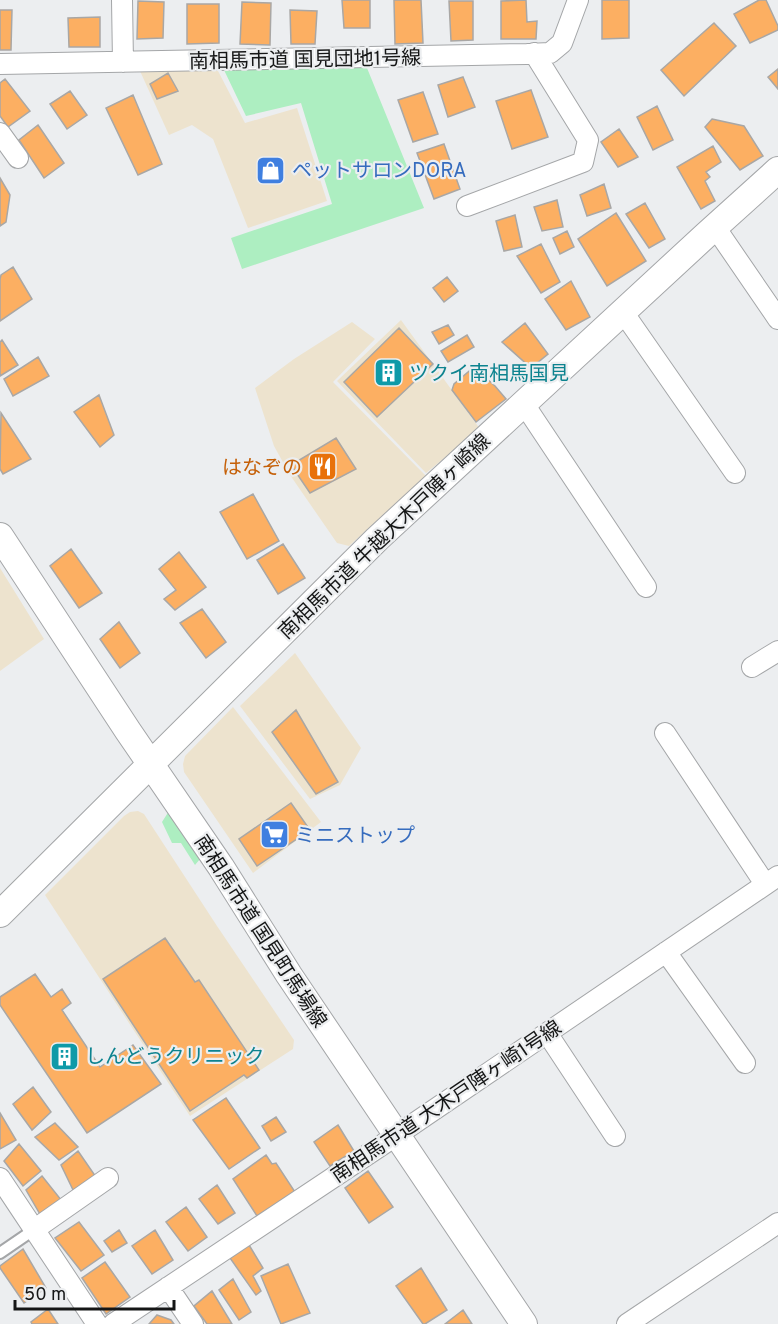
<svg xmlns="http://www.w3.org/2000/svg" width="778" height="1324" font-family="Overpass,'Noto Sans JP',sans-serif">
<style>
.commercial{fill:#ede3ce}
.green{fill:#adeec1}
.building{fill:#fcaf62;stroke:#a9a7a5;stroke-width:1.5}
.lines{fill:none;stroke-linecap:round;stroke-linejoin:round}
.service-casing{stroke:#a4a6a8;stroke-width:14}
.minor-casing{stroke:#a4a6a8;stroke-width:22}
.tertiary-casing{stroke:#a4a6a8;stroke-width:28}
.service{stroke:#fff;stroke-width:10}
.minor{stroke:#fff;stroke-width:20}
.tertiary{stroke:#fff;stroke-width:26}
.labels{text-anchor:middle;stroke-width:4.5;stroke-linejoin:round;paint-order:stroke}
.street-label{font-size:20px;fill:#151616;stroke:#eceef0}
.shop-label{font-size:20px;fill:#366cbe;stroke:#eceef0;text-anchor:start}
.culture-label{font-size:20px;fill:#0d838f;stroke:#eceef0;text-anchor:start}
.food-label{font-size:20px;fill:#c56008;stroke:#eceef0;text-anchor:end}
</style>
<rect width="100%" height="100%" fill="#eceef0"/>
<!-- commercial -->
<path class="commercial" d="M217,69L245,123L297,108L327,201L248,228L213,139L192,125L169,135L140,71Z
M401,320L480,429L426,473L337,381Z
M352,322L375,339L333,382L426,476L349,546L337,543L290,475L274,446L255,388L294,359Z
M0,568L44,639L0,671Z
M295,653L361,748L340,785L310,799L240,706Z
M233,707L321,822L253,873L184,772L183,764L185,756Z
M138,811L144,814L217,926L294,1040L293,1049L190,1116L45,895L124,816L130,812Z"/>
<!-- green -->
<path class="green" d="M355,66L367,68L424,208L242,269L231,238L332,204L301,103L246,116L224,70Z
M169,811L200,859L195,865L181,843H172L162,822Z"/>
<!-- building -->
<path class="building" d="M342,0H370V28H344Z
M394,0H421L423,43L395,44Z
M526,0L527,22L537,21L536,39H501V1Z
M602,0H629V38L602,39Z
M759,0H766L778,26V30L750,43L734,14Z
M138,1L164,2L163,38L137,39Z
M449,1H473V40L451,41Z
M242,2L271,3L270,45L240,44Z
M187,4H219V43L187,44Z
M0,10H12L11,50H0Z
M290,10L317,11L315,44H291Z
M100,17V47H69L68,18Z
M714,23L736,46L684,96L661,70Z
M778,69V89L768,77Z
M168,73L178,91L157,99L150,84Z
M463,77L475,107L448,117L438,85Z
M5,79L30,111L8,127L0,116V83Z
M531,90L548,137L512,149L496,101Z
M70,91L87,115L67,129L50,104Z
M423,92L438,134L413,142L398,100Z
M133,95L162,164L138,175L106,108Z
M657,106L673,140L653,150L637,117Z
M712,119L744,126L763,156L740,170L705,127Z
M38,125L64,163L44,178L19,140Z
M619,129L638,157L618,167L601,142Z
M444,144L460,189L434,199L417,153Z
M713,146L721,162L706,172L710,177L705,181L715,201L701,209L677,167Z
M0,178L10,195L6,222L0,226Z
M604,184L611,208L587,216L580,195Z
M557,200L563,227L542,231L534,207Z
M645,203L665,239L649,248L626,214Z
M616,213L646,261L607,286L578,239Z
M515,215L522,247L504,251L496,221Z
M567,231L574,247L560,254L553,238Z
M541,244L560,282L541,293L517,256Z
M13,267L32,299L0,321V279L1,275Z
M447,277L458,291L444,302L433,288Z
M571,281L590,317L566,330L545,299Z
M525,323L548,354L531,368L502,342Z
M448,325L454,335L439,344L432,332Z
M399,328L433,364L377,417L344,382Z
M467,335L474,347L448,362L441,351Z
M2,340L18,365L0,376V342Z
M38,357L49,376L13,396L4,379Z
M474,367L495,386L506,399L476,422L452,390L454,384Z
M99,395L114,435L100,447L74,412Z
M1,413L31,459L3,474L0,469Z
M336,438L356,469L310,493L291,465Z
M253,494L279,541L247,559L220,512Z
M283,544L305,578L278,594L257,560Z
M71,549L102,593L79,608L50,566Z
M179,552L206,587L175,610L164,599L176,590L159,569Z
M202,609L226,642L206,658L180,623Z
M119,622L140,653L120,668L100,639Z
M296,710L338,782L316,794L272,732Z
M291,803L310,830L257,866L239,839Z
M165,938L195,982L199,980L259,1070L247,1078L244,1075L190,1111L103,979Z
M35,974L51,997L62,989L71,1003L62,1010L100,1067L133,1045L161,1084L87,1133L0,1005V997Z
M33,1087L51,1112L32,1130L13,1104Z
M226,1098L260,1148L229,1169L193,1120Z
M0,1113L16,1140L0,1149Z
M276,1117L286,1132L271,1141L262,1126Z
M55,1123L78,1147L59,1160L35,1137Z
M338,1125L354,1151L330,1166L314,1142Z
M19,1144L41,1171L23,1186L4,1161Z
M78,1151L96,1177L74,1192L61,1165Z
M266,1155L272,1164L276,1163L295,1192L257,1216L233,1179Z
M368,1171L393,1207L369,1223L345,1188Z
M42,1176L62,1201L41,1216L26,1190Z
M217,1185L235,1213L218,1224L199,1199Z
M186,1207L207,1237L188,1251L166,1222Z
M79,1222L104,1255L81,1271L55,1238Z
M119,1230L127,1243L112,1252L104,1241Z
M155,1230L173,1260L152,1274L132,1246Z
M249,1245L263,1268L253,1276L261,1291L256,1295L230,1258Z
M23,1249L46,1288L24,1303L0,1268V1266Z
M105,1262L130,1297L106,1314L82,1278Z
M288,1264L310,1313L281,1324L261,1276Z
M421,1268L447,1310L425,1324H423L396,1286Z
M233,1279L251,1312L239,1320L219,1290Z
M212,1291L232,1324H207L194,1306Z
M48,1309L58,1324H32L31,1322Z
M463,1310L472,1324H445Z
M157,1315L171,1320L174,1324H149Z"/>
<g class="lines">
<defs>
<path id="service" d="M0,1253L35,1229"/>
<path id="minor" d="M122,0L123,62
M0,64L527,54L550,53L562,43L578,0
M0,133L18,158
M467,206L583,162L588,140L534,53
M715,227L778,319
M623,312L735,473
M524,404L646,587
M752,667L778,651
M665,733L765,884
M666,952L745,1063
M547,1033L615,1136
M0,1178L97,1324
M35,1229L108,1178
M168,1287L193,1324
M113,1324L397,1135L778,876
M627,1324L778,1223"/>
<path id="tertiary" d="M0,536L128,731L221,867L289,975L524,1324
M0,914L377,539L706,235L778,170"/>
</defs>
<!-- service casing -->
<use href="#service" class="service-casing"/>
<!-- minor casing -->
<use href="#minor" class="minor-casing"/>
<!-- tertiary casing -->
<use href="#tertiary" class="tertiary-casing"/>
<!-- service -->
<use href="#service" class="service"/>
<!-- minor -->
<use href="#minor" class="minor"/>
<!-- tertiary -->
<use href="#tertiary" class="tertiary"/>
</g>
<!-- icons -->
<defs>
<symbol id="shop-square" viewBox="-11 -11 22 22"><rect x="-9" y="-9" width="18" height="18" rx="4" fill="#3f7fe0" stroke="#eceef0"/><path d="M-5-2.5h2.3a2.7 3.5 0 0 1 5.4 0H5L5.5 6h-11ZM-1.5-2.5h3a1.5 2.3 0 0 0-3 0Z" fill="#fff"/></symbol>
<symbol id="building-square" viewBox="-11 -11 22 22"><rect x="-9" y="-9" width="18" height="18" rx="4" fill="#0f9aa8" stroke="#eceef0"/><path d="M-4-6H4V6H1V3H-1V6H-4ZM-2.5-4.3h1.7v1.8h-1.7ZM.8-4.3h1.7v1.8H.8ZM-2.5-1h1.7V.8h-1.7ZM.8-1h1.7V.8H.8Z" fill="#fff"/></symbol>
<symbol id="restaurant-square" viewBox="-11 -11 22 22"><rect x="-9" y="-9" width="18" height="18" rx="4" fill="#e8710a" stroke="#eceef0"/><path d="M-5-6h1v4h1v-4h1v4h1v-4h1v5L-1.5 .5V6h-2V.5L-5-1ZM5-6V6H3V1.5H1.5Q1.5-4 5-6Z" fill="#fff"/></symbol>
<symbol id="supermarket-square" viewBox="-11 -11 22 22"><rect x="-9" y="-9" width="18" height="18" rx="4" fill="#3f7fe0" stroke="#eceef0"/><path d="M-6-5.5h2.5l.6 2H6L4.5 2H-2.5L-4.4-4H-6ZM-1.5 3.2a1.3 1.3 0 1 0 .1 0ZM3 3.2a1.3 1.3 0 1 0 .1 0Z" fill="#fff"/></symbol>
</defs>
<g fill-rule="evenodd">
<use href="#shop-square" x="254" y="154" width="33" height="33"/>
<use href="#building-square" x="372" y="356" width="33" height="33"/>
<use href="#restaurant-square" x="306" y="450" width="33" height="33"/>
<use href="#supermarket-square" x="258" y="818" width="33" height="33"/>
<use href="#building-square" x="48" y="1040" width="33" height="33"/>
</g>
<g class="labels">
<!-- street labels -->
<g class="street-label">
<text transform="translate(305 59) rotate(-1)" y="7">南相馬市道 国見団地1号線</text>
<text transform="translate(384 536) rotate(-44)" y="7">南相馬市道 牛越大木戸陣ヶ崎線</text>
<text transform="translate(261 931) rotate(57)" y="7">南相馬市道 国見町馬場線</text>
<text transform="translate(446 1101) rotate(-34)" y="7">南相馬市道 大木戸陣ヶ崎1号線</text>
</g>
<!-- shop labels -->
<g class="shop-label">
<text x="292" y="177">ペットサロンDORA</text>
<text x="295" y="842">ミニストップ</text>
</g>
<!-- culture labels -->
<g class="culture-label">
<text x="409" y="380">ツクイ南相馬国見</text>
<text x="85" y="1063">しんどうクリニック</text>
</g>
<!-- food labels -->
<g class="food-label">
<text x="302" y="474">はなぞの</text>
</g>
</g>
<!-- scale -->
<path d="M15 1300v9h159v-9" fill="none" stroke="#151616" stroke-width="3"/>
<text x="24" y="1300" font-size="18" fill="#151616" stroke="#eceef0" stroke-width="4.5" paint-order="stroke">50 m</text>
</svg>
